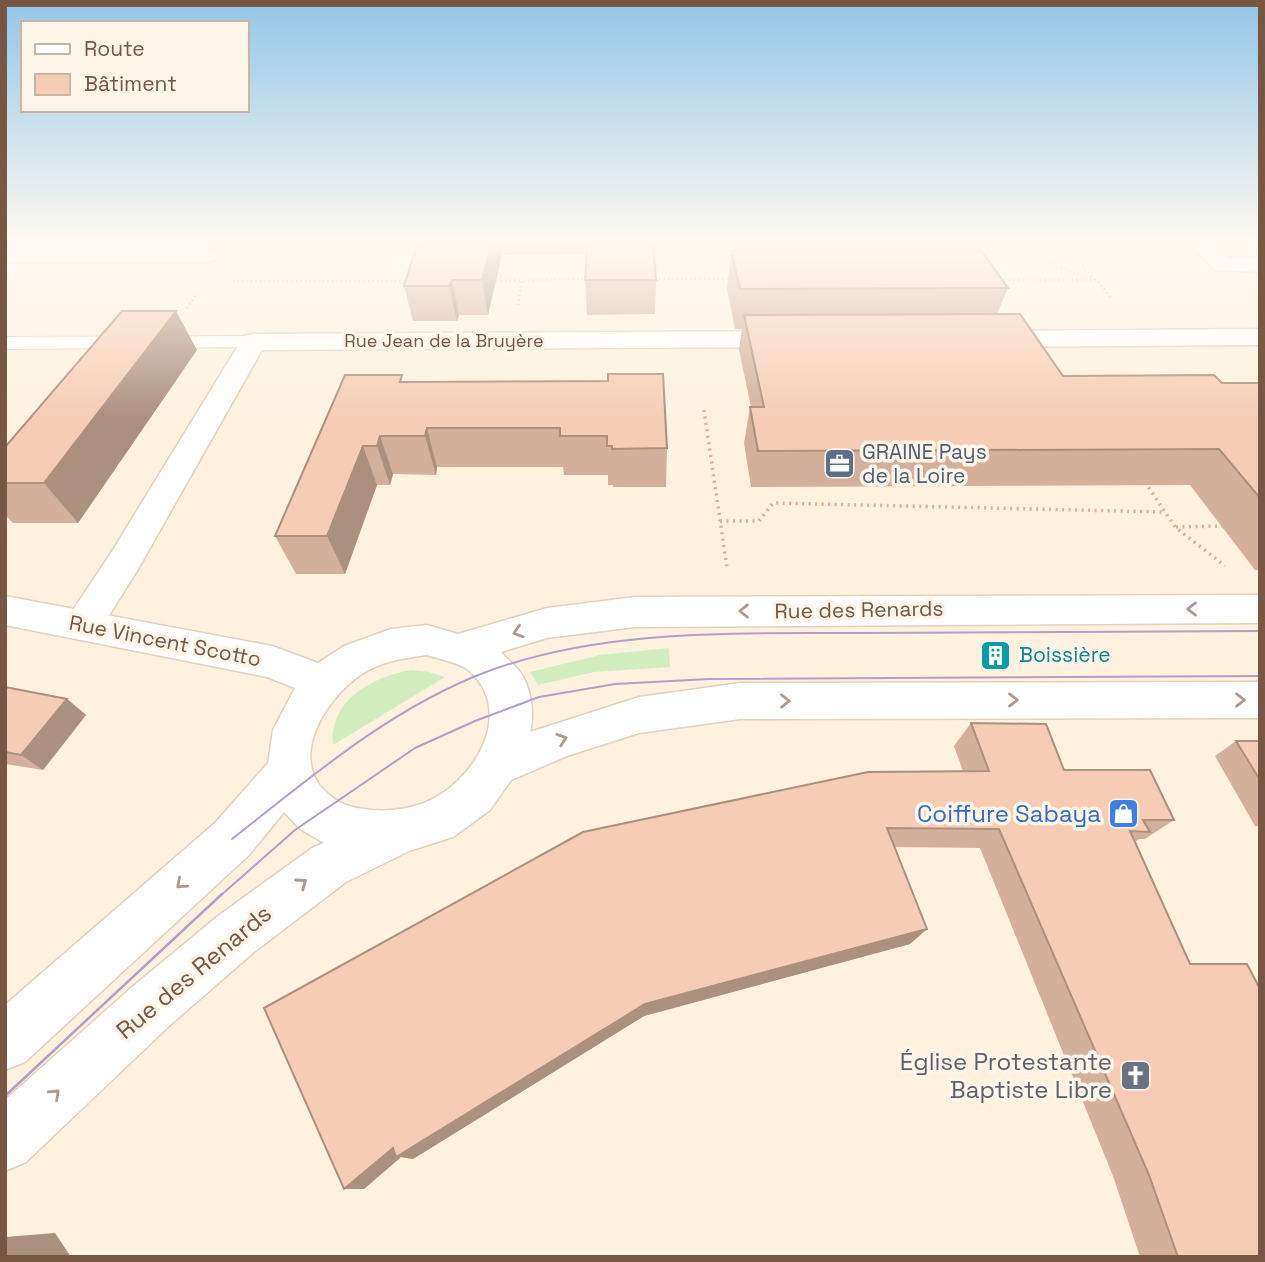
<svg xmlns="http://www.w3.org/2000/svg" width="1265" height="1262" font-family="'Space Grotesk',sans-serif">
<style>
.green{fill:#d1edbd}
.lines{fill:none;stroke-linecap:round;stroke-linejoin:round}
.service-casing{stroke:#e5cfbd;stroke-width:2}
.minor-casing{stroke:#e5cfbd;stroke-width:3}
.tertiary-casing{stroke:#e5cfbd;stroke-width:3}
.path-far1{stroke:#dbb097;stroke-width:2.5;stroke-dasharray:1 3.5;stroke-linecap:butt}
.path{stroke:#dbb097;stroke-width:3.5;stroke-dasharray:2 4.5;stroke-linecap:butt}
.service{fill:#fff;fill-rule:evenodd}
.minor{fill:#fff;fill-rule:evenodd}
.tertiary{fill:#fff;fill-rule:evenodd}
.tram-far1{stroke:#b49dc8;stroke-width:2}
.tram{stroke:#b49dc8;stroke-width:2.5}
.wall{fill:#d4b09b}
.shaded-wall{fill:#ac907e}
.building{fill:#f6cdb4;stroke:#ac907e;stroke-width:2}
.oneway{stroke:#ad9a8f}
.labels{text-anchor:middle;stroke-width:7;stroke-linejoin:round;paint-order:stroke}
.far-street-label{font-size:18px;fill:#775644;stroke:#fff5e8}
.service-label{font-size:21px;fill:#4e5e75;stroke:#fff5e8;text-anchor:start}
.street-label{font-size:21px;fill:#775644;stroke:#fff5e8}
.culture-label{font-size:21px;fill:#0d838f;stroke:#fff5e8;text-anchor:start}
.near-shop-label{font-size:24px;fill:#366cbe;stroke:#fff5e8;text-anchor:end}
.near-street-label{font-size:24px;fill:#775644;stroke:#fff5e8}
.near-worship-label{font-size:24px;fill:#5b616d;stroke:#fff5e8;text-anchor:end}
</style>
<rect width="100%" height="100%" fill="#fef2df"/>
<!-- green -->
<path class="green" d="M669,648L670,667L594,672L538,685L530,672L600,655Z
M411,670L429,672L445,677L333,745C328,700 374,676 411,670Z"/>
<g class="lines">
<defs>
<path id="service" d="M253,336L261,337L264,342L261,347L5,349V337Z"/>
<path id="minor" d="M1186,241H1210L1229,258H1260V272L1215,270Z
M5,248H207L215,250L218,255L215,260L207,262H5Z
M1260,329V345L985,347L976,345L972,339L976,333L985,331Z
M792,331L801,333L805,339L801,345L792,347L262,350L137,571L96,636L82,640L68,636L63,625L111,553L244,336L253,334Z"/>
<path id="tertiary" d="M1260,595V623L635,627L547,638L501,652C507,659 515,665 520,672C531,687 535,715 530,732L639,697L740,683L1260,682V718L740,719L639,733L567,756L511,780L490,810L453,837L409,851L346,882L254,952L169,1026L26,1162L5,1171V1100L131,988L218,916L312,848L324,843L300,829L284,812L249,855L25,1062L5,1070V1005L215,823L268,763L273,730L295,688L267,677L5,625V596L272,646L318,663L344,646L391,629L427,625L458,634L547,608L635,597ZM427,655C439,659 457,662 467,669C518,711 474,783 424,803C400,812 370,813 346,805C337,802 330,796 324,790C289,755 328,696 362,674C382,661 404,658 427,655Z"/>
</defs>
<!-- service casing -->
<use href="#service" class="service-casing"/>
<!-- minor casing -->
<use href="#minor" class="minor-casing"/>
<!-- tertiary casing -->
<use href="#tertiary" class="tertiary-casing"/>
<!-- path-far1 -->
<path class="path-far1" d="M791,241L795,254
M989,241L1092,279
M1062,241L1095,280
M492,273L514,279
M650,279H732
M1000,280H1096L1112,299
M233,281H410
M492,281L589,279
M518,305L522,281
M187,308L198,293"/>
<!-- path -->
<path class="path" d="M704,410L727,568
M1145,482L1175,527L1225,566
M720,521H759L773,503L1165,512
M1176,527L1227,526"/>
<!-- service -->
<use href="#service" class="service"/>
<!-- minor -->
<use href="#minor" class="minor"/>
<!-- tertiary -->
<use href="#tertiary" class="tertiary"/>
<!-- tram-far1 -->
<path class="tram-far1" d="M232,839C311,777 391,708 486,672C607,627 740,634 868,633C999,632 1129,632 1260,631
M220,896L295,830L415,748L475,721L539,697L615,684L709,679L1260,676"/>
<!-- tram -->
<path class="tram" d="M5,1096L222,894"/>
</g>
<!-- wall -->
<path class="wall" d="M418,241H653L656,280L655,314L587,315L585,280L587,254L502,255L488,315H459L457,321H413L404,286Z
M731,250L1008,288L997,314L1063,376L1222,383H1260V570H1255L1190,485L751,487L744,443L750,407H751L739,350L742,329H735L727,289Z
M197,350L78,523H13L5,515V447Z
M404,382L667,448L666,487H613V485H608V475H564L563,467H437L436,475L393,474L390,485H377L345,574H296L275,536Z
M5,687L67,699L86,715L43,770L5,764Z
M971,723L1064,770L1174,820L1145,839H1139L1135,842L1260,1257H1140L1113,1176L980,848L895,847L927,929L910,944L644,1016L413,1159L401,1157L364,1189H344L963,771L954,746Z
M1236,741H1260V826H1255L1215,756Z"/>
<!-- shaded-wall -->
<path class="shaded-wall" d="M492,241H500L502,255L488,315L482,280Z
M452,280L459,315L457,321L449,286Z
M176,311L197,350L78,523L44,483Z
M427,428L437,467L436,475L425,436Z
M380,436L393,474L390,485L377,446Z
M363,446L377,485L345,574L327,536Z
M67,699L86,715L43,770L21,755Z
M927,929L910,944L644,1016L413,1159L401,1157L364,1189H344L393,1148L645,1004Z
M55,1233L71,1257H10L5,1249V1237Z"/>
<!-- building -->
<path class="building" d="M418,241H492L482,280H452L449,286H404Z
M588,241H653L656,280H585Z
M731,250H981L1008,288L740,289Z
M122,311H176L44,483H5V447Z
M1020,314L1063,376L1214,375L1222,383H1260V498L1219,449L758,451L750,407H764L744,315Z
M608,374H663L667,448L612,449V446H607V436H560V428H427L425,436H380L377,446H363L327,536H275L345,375H402L400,382L608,381Z
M5,687L67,699L21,755L5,752Z
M971,723L1046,724L1064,770H1150L1174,820H1143L1150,832L1130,831L1190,964H1247L1260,989V1257H1178L1149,1175L999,829L887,828L927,929L645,1004L396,1157L393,1148L344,1189L264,1008L583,832L868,772L989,771Z
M1236,741H1260V780Z
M5,1249L10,1257H5Z"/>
<!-- one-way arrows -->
<defs><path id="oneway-chevron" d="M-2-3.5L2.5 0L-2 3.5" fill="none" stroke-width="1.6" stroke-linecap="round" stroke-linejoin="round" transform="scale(1.75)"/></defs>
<g class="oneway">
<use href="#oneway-chevron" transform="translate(1192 609) rotate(-180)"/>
<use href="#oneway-chevron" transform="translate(744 611) rotate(-180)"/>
<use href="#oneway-chevron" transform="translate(518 632) rotate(163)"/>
<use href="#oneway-chevron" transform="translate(1013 700)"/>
<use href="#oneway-chevron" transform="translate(1240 700)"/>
<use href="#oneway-chevron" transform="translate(785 701)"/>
<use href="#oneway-chevron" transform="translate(562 739) rotate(-19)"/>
<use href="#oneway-chevron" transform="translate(302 883) rotate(-35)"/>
<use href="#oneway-chevron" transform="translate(181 884) rotate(138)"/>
<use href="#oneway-chevron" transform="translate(55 1094) rotate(-43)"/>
</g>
<!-- sky -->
<linearGradient id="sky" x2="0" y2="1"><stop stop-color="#92c6e8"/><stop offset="0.58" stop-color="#fff9f1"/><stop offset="1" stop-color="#fff9f1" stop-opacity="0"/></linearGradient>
<rect width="1265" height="418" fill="url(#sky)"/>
<!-- icons -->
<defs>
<symbol id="office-square" viewBox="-11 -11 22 22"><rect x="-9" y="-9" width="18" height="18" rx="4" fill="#5c6f8a" stroke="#fff5e8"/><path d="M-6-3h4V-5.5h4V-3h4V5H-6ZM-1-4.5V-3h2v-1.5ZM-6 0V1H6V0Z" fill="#fff"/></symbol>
<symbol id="building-square" viewBox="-11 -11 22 22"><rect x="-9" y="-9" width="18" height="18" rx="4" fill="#0f9aa8" stroke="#fff5e8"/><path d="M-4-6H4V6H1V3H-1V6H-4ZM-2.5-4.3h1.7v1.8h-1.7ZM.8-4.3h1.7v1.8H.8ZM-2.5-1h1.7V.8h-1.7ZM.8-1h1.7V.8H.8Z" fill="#fff"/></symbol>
<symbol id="shop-square" viewBox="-11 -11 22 22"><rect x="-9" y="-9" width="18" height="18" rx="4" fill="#3f7fe0" stroke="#fff5e8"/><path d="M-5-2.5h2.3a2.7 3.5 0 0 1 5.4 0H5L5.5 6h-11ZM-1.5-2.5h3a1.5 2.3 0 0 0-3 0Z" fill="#fff"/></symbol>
<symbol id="church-square" viewBox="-11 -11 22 22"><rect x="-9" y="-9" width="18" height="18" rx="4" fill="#6b7280" stroke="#fff5e8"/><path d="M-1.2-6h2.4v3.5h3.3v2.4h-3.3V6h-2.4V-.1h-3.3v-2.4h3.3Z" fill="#fff"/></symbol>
</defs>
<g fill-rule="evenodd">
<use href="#office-square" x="822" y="446" width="35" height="35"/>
<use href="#building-square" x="978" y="638" width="35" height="35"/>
<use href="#shop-square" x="1106" y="796" width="35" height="35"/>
<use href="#church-square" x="1118" y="1058" width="35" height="35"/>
</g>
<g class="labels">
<!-- far-street labels -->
<g class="far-street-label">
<text x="444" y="347">Rue Jean de la Bruyère</text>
</g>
<!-- service labels -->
<g class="service-label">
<text x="862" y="459">GRAINE Pays<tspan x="862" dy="24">de la Loire</tspan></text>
</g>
<!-- street labels -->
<g class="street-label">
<text transform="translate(859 610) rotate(-1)" y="7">Rue des Renards</text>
<text transform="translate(165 641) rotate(11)" y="7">Rue Vincent Scotto</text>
</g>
<!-- culture labels -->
<g class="culture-label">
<text x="1019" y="662">Boissière</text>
</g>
<!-- near-shop labels -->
<g class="near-shop-label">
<text x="1101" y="822">Coiffure Sabaya</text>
</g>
<!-- near-street labels -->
<g class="near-street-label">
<text transform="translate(194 972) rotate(-40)" y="8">Rue des Renards</text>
</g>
<!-- near-worship labels -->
<g class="near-worship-label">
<text x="1112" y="1070">Église Protestante<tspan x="1112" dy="28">Baptiste Libre</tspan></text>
</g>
</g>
<!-- border -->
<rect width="1265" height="1262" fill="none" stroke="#775644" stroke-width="14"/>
<!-- legend -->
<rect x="21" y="21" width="228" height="91" fill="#fff5e8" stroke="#c9b5a6" stroke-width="2"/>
<rect x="35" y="44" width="35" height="10" fill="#ffffff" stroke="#c9b5a6" stroke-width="2"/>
<text x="84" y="56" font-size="21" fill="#775644">Route</text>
<rect x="35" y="74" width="35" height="21" fill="#f6cdb4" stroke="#c9b5a6" stroke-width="2"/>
<text x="84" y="91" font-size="21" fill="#775644">Bâtiment</text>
</svg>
